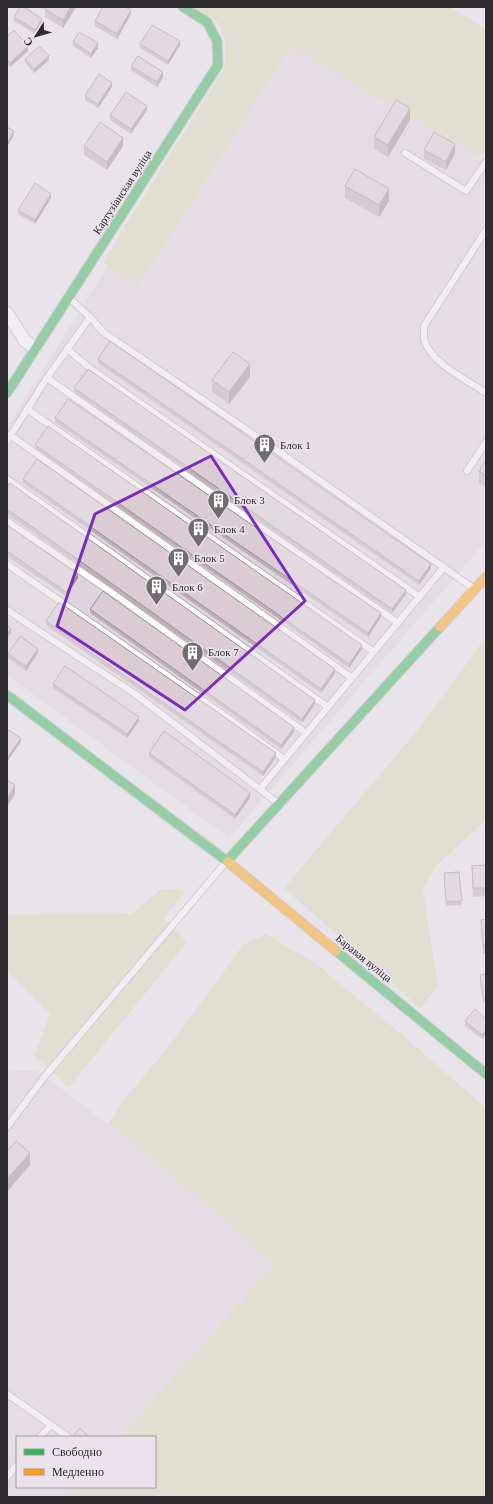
<svg xmlns="http://www.w3.org/2000/svg" width="493" height="1504" font-family="Georgia,serif">
<style>
.built{fill:#dfd4de}
.green{fill:#d8d8b6}
.lines{fill:none;stroke-linecap:round;stroke-linejoin:round}
.lane-casing{stroke:#b3afb3;stroke-width:8}
.street-casing{stroke:#b3afb3;stroke-width:14}
.fast-casing{stroke:#b3afb3;stroke-width:11}
.slow-casing{stroke:#b3afb3;stroke-width:11}
.lane{stroke:#fcfbfc;stroke-width:6}
.street{stroke:#fcfbfc;stroke-width:12}
.fast{stroke:#30b455;stroke-width:9}
.slow{stroke:#ff9f0a;stroke-width:9}
.wall{fill:#bcafb6}
.shaded-wall{fill:#998f94}
.building{fill:#dbccd4;stroke:#998f94}
.marked{fill:none;stroke:#7b2cbf;stroke-width:3;stroke-linejoin:round}
.labels{text-anchor:middle;stroke-width:3.5;stroke-linejoin:round;paint-order:stroke}
.street-label{font-size:11px;fill:#2f2c2f;stroke:#ebe2eb}
.poi-label{font-size:11px;fill:#2f2c2f;stroke:#ebe2eb;text-anchor:start}
</style>
<rect width="100%" height="100%" fill="#e9e4e9"/>
<!-- built -->
<path class="built" d="M291,47L486,161V541L229,838L7,675V427L108,266L138,287Z
M7,1070L38,1071L147,1154L274,1264L120,1437H17V1487H76L67,1497H7Z"/>
<!-- green -->
<path class="green" d="M194,7H450L486,29V152L479,157L291,47L138,287L103,262L224,68C226,51 228,29 212,18C207,14 200,11 194,7Z
M486,637V820L435,867L423,890L438,986L420,1008L284,888L416,732Z
M161,889L186,891L164,918L187,942L69,1087L34,1056L50,1014L7,971V915L132,914Z
M266,934L316,964L400,1033L486,1108V1497H67L76,1487H155V1437H120L274,1264L147,1154L108,1124L124,1100L170,1045L243,945Z"/>
<g class="lines">
<defs>
<path id="lane" d="M405,153L466,191L486,162
M486,230L424,326C424,330 424,335 424,339C430,363 467,380 486,393
M70,299L90,317L103,332L275,449L473,588
M67,349L91,369L420,597
M47,378L90,317
M27,409L374,652
M10,435L352,678
M7,441L47,378L398,623
M467,471L486,442
M7,479L328,707
M7,521L111,592L306,733
M7,564L228,718L284,759
M7,610L135,694L278,803
M260,789L444,567
M7,1127L45,1076L226,862
M7,1394L67,1436
M40,1437L51,1425
M7,1477L17,1465"/>
<path id="street" d="M7,313L25,341L35,348"/>
<path id="fast" d="M7,393L218,65L217,41L207,22L183,7
M7,695L228,862
M227,861L440,627
M336,951L486,1074"/>
<path id="slow" d="M440,627L486,577
M228,862L336,951"/>
</defs>
<!-- lane casing -->
<use href="#lane" class="lane-casing"/>
<!-- street casing -->
<use href="#street" class="street-casing"/>
<!-- fast casing -->
<use href="#fast" class="fast-casing"/>
<!-- slow casing -->
<use href="#slow" class="slow-casing"/>
<!-- lane -->
<use href="#lane" class="lane"/>
<!-- street -->
<use href="#street" class="street"/>
<!-- fast -->
<use href="#fast" class="fast"/>
<!-- slow -->
<use href="#slow" class="slow"/>
</g>
<!-- wall -->
<path class="wall" d="M42,7H76L63,28L45,17V10L42,8Z
M131,14L117,39L95,26V21Z
M14,17L42,23L35,34L14,21Z
M7,36L28,51L10,67L7,64Z
M73,42L98,48L91,58L73,46Z
M140,44L180,45L168,65L140,48Z
M25,59L49,60L34,73L25,63Z
M131,66L163,77L157,87L131,70Z
M112,87L98,108L85,100V96Z
M147,110L131,134L110,120V115Z
M410,120L388,157L374,149V137Z
M84,146H123L107,170L84,155Z
M424,150L455,153L446,170L424,159Z
M345,186L389,201L379,217L345,198Z
M51,198L35,224L18,214V210Z
M98,359L431,568L419,585L98,363Z
M250,377L229,404L212,392V380Z
M74,388L406,594L392,613L74,392Z
M55,418L381,617L368,637L55,422Z
M35,445L362,649L349,668L35,449Z
M486,460V487L479,483V471Z
M23,479L335,673L321,693L23,483Z
M7,487L315,704L302,723L7,514Z
M7,525L78,578L66,596L7,556Z
M90,609L294,732L281,749L90,613Z
M46,621L276,757L263,776L46,625Z
M38,653L26,671L8,658V654Z
M53,684L139,721L127,738L53,688Z
M149,753L250,798L235,819L149,757Z
M486,865V896L473,897L472,866Z
M444,873L462,901V905L446,906Z
M486,919V953L483,954L481,928V920Z
M486,974V1002H483L480,975Z
M486,1019L482,1039L465,1026V1021Z"/>
<!-- shaded-wall -->
<path class="shaded-wall" d="M71,7H76L63,28V20Z
M131,10V14L117,39V34Z
M42,19V23L35,34V30Z
M180,41V45L168,65V61Z
M98,43V48L91,58V54Z
M28,46V51L10,67V63Z
M49,56V60L34,73V69Z
M163,72V77L157,87V82Z
M112,83V87L98,108V104Z
M147,106V110L131,134V129Z
M410,108V120L388,157V145Z
M14,131V135L7,147V143Z
M123,138V146L107,170V162Z
M455,144V153L446,170V162Z
M389,189V201L379,217V205Z
M51,194V198L35,224V220Z
M250,364V377L229,404V392Z
M431,564V568L419,585V581Z
M78,574V578L66,596V592Z
M406,590V594L392,613V609Z
M381,613V617L368,637V633Z
M11,629V633L7,638V634Z
M362,645V649L349,668V664Z
M38,649V653L26,671V666Z
M335,669V673L321,693V689Z
M315,700V704L302,723V719Z
M139,717V721L127,738V734Z
M294,727V732L281,749V745Z
M21,738V742L7,762V758Z
M276,753V757L263,776V772Z
M15,785V794L7,807V799Z
M250,793V798L235,819V815Z
M486,1030V1034L482,1039V1035Z
M30,1153V1165L7,1192V1179Z"/>
<!-- building -->
<path class="building" d="M20,7H24L42,19L35,30L14,17Z
M45,7H71L63,20L45,9Z
M103,7H126L131,10L117,34L95,21Z
M152,25L180,41L168,61L140,44Z
M14,30L28,46L10,63L7,60V36Z
M79,32L98,43L91,54L73,42Z
M39,46L49,56L34,69L25,59Z
M138,56L163,72L157,82L131,66Z
M99,74L112,83L98,104L85,96Z
M126,92L147,106L131,129L110,115Z
M396,100L410,108L388,145L374,137Z
M100,122L123,138L107,162L84,146Z
M7,127L14,131L7,143Z
M434,132L455,144L446,162L424,150Z
M355,169L389,189L379,205L345,186Z
M35,183L51,194L35,220L18,210Z
M110,341L431,564L419,581L98,359Z
M233,352L250,364L229,392L212,380Z
M88,369L406,590L392,609L74,388Z
M68,399L381,613L368,633L55,418Z
M48,426L362,645L349,664L35,445Z
M37,459L335,669L321,689L23,479Z
M486,460V475L479,471Z
M10,483L315,700L302,719L7,509V487Z
M7,525L78,574L66,592L7,551Z
M103,591L294,727L281,745L90,609Z
M59,602L276,753L263,772L46,621Z
M7,626L11,629L7,634Z
M20,636L38,649L26,666L8,654Z
M65,666L139,717L127,734L53,684Z
M7,729L21,738L7,758Z
M164,731L250,793L235,815L149,753Z
M7,780L15,785L7,799Z
M486,865V888H473L472,866Z
M459,872L462,901L446,902L444,873Z
M486,919V945H483L481,920Z
M486,974V998H483L480,975Z
M475,1009L486,1019V1030L482,1035L465,1021Z
M16,1141L30,1153L7,1179V1152Z
M80,1428L89,1437H72Z"/>
<!-- marked area -->
<path d="M0 0H493V1504H0ZM211,456L305,601L185,710L57,626L95,514Z" fill="#e9e4e9" fill-opacity=".55" fill-rule="evenodd"/>
<path class="marked" d="M211,456L305,601L185,710L57,626L95,514Z"/>
<!-- icons -->
<defs>
<symbol id="building-pin" viewBox="-11 -11 22 30"><path d="M0 17L-7.5 6A9.5 9.5 0 1 1 7.5 6Z" fill="#706c70" stroke="#ebe2eb"/><path d="M-4-6H4V6H1V3H-1V6H-4ZM-2.5-4.3h1.7v1.8h-1.7ZM.8-4.3h1.7v1.8H.8ZM-2.5-1h1.7V.8h-1.7ZM.8-1h1.7V.8H.8Z" fill="#fff"/></symbol>
</defs>
<g fill-rule="evenodd">
<use href="#building-pin" x="252" y="432" width="25" height="34"/>
<use href="#building-pin" x="206" y="488" width="25" height="34"/>
<use href="#building-pin" x="186" y="516" width="25" height="34"/>
<use href="#building-pin" x="166" y="546" width="25" height="34"/>
<use href="#building-pin" x="144" y="574" width="25" height="34"/>
<use href="#building-pin" x="180" y="640" width="25" height="34"/>
</g>
<g class="labels">
<!-- street labels -->
<g class="street-label">
<text transform="translate(122 192) rotate(-57)" y="4">Картузіанская вуліца</text>
<text transform="translate(364 958) rotate(39)" y="4">Баравая вуліца</text>
</g>
<!-- poi labels -->
<g class="poi-label">
<text x="280" y="449">Блок 1</text>
<text x="234" y="504">Блок 3</text>
<text x="214" y="533">Блок 4</text>
<text x="194" y="562">Блок 5</text>
<text x="172" y="591">Блок 6</text>
<text x="208" y="656">Блок 7</text>
</g>
</g>
<!-- border -->
<rect width="493" height="1504" fill="none" stroke="#2f2c2f" stroke-width="16"/>
<!-- legend -->
<rect x="16" y="1436" width="140" height="52" fill="#ebe2eb" stroke="#a099a0"/>
<rect x="24" y="1449" width="20" height="6" fill="#30b455" stroke="#a099a0"/>
<text x="52" y="1456" font-size="12" fill="#2f2c2f">Свободно</text>
<rect x="24" y="1469" width="20" height="6" fill="#ff9f0a" stroke="#a099a0"/>
<text x="52" y="1476" font-size="12" fill="#2f2c2f">Медленно</text>
<!-- north arrow -->
<g transform="translate(36 36) rotate(233)" stroke="#ebe2eb" stroke-width="3" paint-order="stroke">
<path d="M0-3L7 15L0 10L-7 15Z" fill="#2f2c2f"/>
<text y="-6" font-size="11" font-weight="bold" text-anchor="middle" fill="#2f2c2f">С</text>
</g>
</svg>
